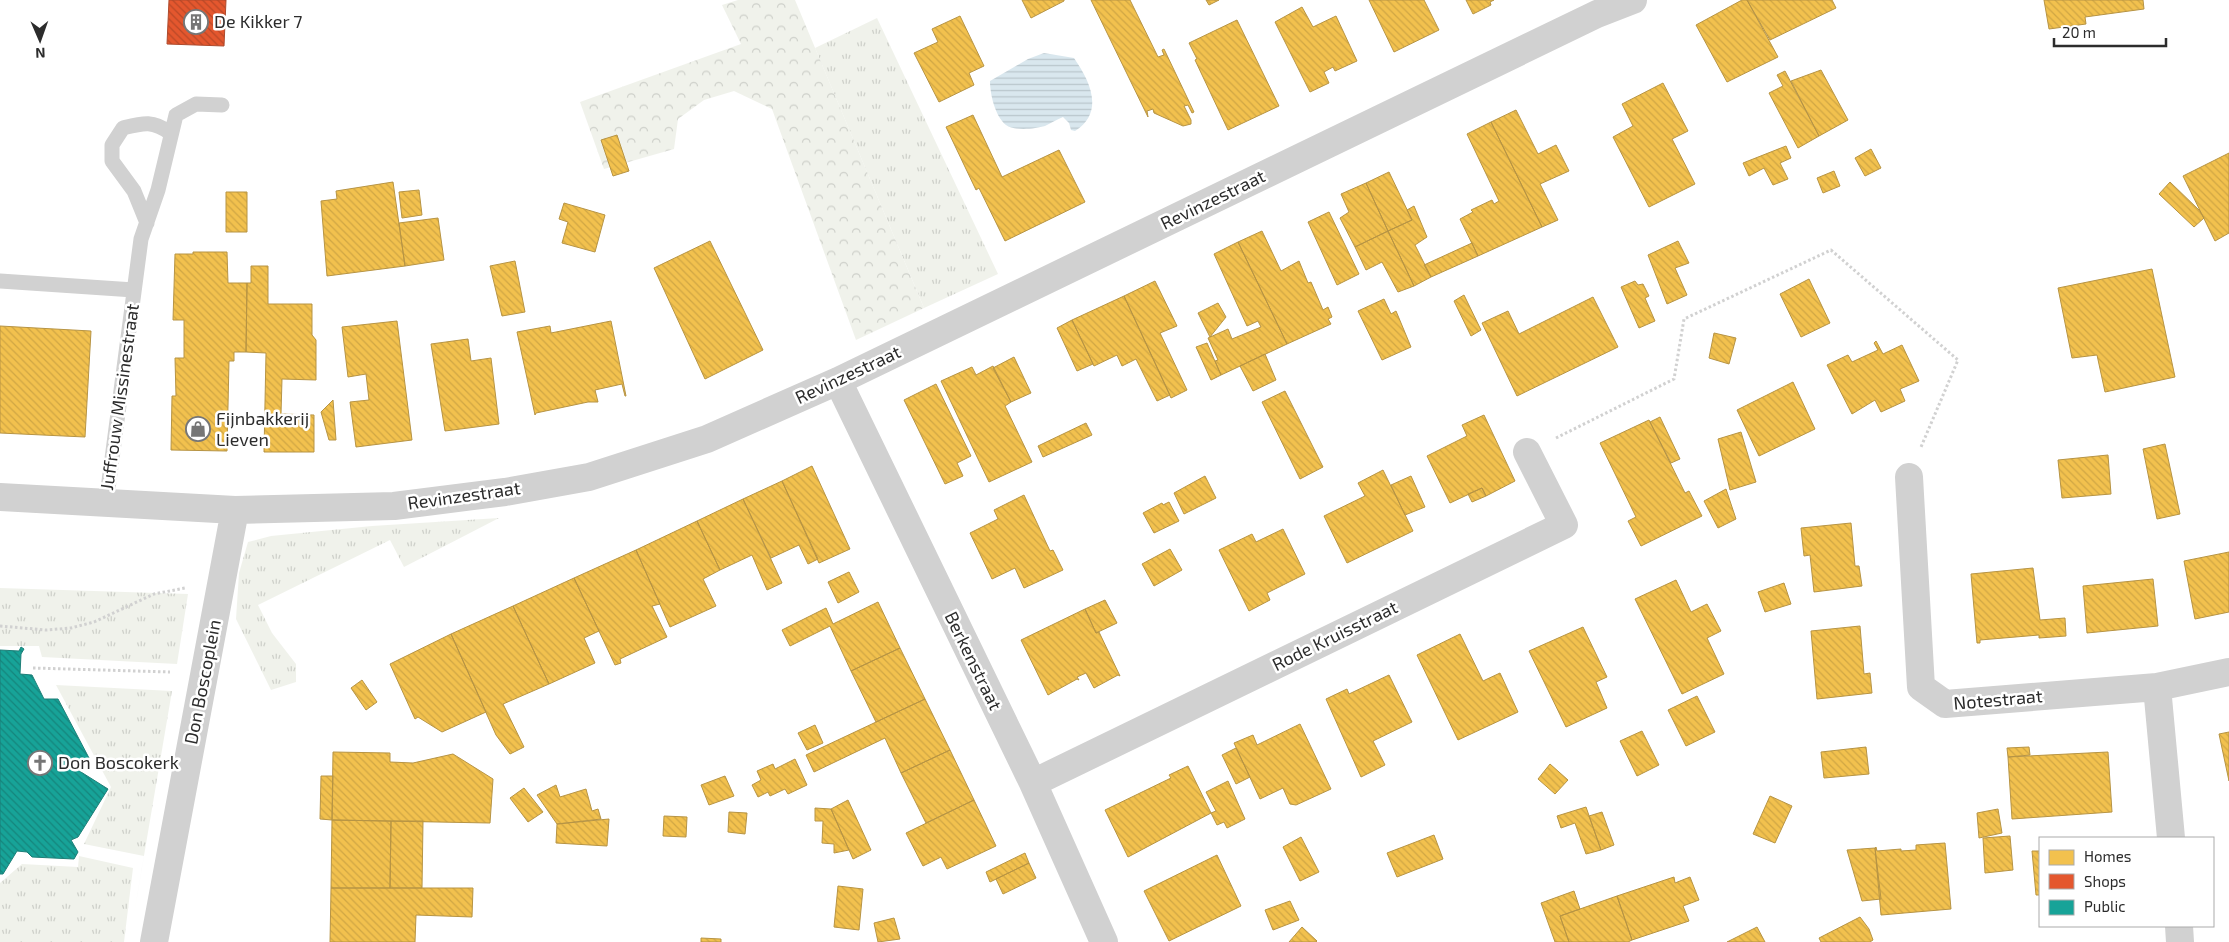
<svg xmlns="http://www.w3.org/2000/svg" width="2229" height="942" font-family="'Exo 2',sans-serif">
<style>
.grass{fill:url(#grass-tufts)}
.forest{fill:url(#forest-crowns)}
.water{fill:url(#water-rules)}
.homes{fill:url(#homes-back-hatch);stroke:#b79444}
.shops{fill:url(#shops-back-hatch);stroke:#ad4a2d}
.public{fill:url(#public-back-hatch);stroke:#1d7f78}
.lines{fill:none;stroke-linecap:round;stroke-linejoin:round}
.path{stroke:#d1d1d1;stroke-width:3;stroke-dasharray:2.5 2.5;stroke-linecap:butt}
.lane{stroke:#d1d1d1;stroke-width:15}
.street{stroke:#d1d1d1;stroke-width:28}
.labels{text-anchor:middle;stroke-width:5;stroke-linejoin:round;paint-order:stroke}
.poi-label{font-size:18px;fill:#2c2c2c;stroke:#fff;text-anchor:start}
.street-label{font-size:18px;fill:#2c2c2c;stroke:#fff}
</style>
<defs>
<pattern id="grass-tufts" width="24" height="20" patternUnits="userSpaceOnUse" patternTransform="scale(1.25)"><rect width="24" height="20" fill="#f0f2eb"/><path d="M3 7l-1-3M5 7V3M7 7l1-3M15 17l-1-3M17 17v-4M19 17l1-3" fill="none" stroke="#ced0ca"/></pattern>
<pattern id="forest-crowns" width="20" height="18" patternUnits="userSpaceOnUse" patternTransform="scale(1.25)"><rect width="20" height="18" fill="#f0f2eb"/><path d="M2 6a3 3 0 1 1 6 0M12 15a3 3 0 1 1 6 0" fill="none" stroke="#ced0ca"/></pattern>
<pattern id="water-rules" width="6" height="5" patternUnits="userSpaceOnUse" patternTransform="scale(1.25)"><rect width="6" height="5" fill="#d9e7ee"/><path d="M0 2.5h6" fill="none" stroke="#bac6cc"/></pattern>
<pattern id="homes-back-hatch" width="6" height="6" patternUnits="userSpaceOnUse" patternTransform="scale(1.25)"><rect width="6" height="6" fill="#f2c14e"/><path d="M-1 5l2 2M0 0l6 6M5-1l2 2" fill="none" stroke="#d0a644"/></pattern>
<pattern id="shops-back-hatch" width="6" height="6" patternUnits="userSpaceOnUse" patternTransform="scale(1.25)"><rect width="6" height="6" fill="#e4572e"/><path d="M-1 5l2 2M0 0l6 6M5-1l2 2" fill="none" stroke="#b94827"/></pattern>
<pattern id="public-back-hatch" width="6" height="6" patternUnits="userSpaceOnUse" patternTransform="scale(1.25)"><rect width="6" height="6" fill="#17a398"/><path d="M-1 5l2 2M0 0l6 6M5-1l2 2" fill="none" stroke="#15857c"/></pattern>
</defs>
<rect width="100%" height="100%" fill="#fff"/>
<!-- grass -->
<path class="grass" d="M877,18L998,274L924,308L815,48Z
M499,518L404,567L390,540L258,605L272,633L296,664V682L271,690L236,619L239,573L248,542L271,536L372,526Z
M0,588L188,594L177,664L42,657L39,646H0Z
M56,685L172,691L130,938L144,856L84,844L111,787Z
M79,856L133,868L124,942H0V883L22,864L78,867Z"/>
<!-- forest -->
<path class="forest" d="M738,0H795L924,308L856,340L772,109L734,91L704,100L678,119L674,149L604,169L580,102L741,44L722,5Z"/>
<!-- water -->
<path class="water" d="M1044,53L1074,58C1090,81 1105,112 1075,131L1071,130L1069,123L1063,117C1056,120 1051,123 1045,126C1035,129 1014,131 1006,125C995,116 990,94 990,81L1028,59Z"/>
<!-- homes -->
<path class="homes" d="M1022,0H1064V1L1031,18Z
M1091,0H1130L1158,57L1164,55L1162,50L1164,49L1194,112L1192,113L1188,105L1184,106L1191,120V124L1183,126L1154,113L1153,109L1147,111L1148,117Z
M1206,0H1219L1209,5Z
M1369,0H1424L1439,30L1394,52Z
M1466,0H1494L1490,2L1491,5L1473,14Z
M1742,0H1747L1778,57L1727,82L1696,25Z
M1747,0H1832L1836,8L1770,40Z
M2044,0H2143L2144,9L2085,17L2086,24L2049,29Z
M1302,7L1313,27L1336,16L1357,61L1335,71L1333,67L1324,72L1329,83L1310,92L1275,22Z
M960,16L984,66L969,73L974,85L939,102L914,53L938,42L932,29Z
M1237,20L1279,106L1228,130L1195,60L1197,59L1189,43Z
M1821,70L1848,120L1819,136L1791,81Z
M1785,71L1819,136L1798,148L1769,93L1783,86L1777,75Z
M1663,83L1688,131L1672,139L1695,184L1649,207L1613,137L1633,126L1622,104Z
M1516,110L1538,154L1556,145L1569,171L1540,184L1558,220L1542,227L1491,122Z
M973,115L1002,177L1059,150L1085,202L1005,241L979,188L976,190L946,127Z
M1491,122L1542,227L1478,256L1460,219L1473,212L1471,210L1492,200L1494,204L1499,201L1467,134Z
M617,135L629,171L613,176L601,140Z
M1786,146L1791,158L1780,163L1788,179L1773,185L1764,168L1749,176L1743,163Z
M1871,149L1881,168L1865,176L1855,158Z
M2229,153V233L2215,241L2183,176Z
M1834,171L1840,186L1823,193L1817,178Z
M1389,172L1412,220L1388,231L1366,183Z
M393,182L405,266L327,276L321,201L337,199L336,191Z
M2170,182L2199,210L2204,218L2194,227L2159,194Z
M1366,183L1388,231L1355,247L1340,218L1349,212L1341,194Z
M419,190L422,215L402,218L399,192Z
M226,192H247V232H226Z
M564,203L605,215L595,252L562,243L568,222L559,219Z
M1414,206L1427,237L1415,245L1431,277L1414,286L1388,231L1412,220L1407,210Z
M1329,212L1359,274L1337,285L1308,222Z
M438,218L444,260L405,266L399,223Z
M1262,231L1281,271L1299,261L1308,283L1311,282L1323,310L1328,307L1332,317L1328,319L1331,324L1287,344L1238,242Z
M1388,231L1414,286L1398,292L1382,262L1366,270L1355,247Z
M710,241L763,350L705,379L654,268Z
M1678,241L1689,263L1675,268L1687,295L1667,304L1648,255Z
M1238,242L1287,344L1221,375L1215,361L1218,360L1208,338L1228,329L1232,339L1261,327L1258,321L1247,326L1214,254Z
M1472,243L1478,256L1431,277L1424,265Z
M193,252H227L228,283H247L246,352H234V361H229L227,451L171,450L172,396H176L175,358H184V320H173L175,254H193Z
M515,261L525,312L502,316L490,266Z
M251,266H268V304H312V335L316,340V380L282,379L281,414L314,415V452H264L266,353L246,352L247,283H251Z
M2152,269L2175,377L2105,392L2097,355L2072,358L2058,288Z
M1809,279L1830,323L1801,337L1780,294Z
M1155,281L1177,326L1160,333L1187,390L1171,398L1124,296Z
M1635,281L1638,285L1643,284L1649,296L1645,298L1655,321L1639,328L1621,287Z
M1464,295L1481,330L1471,336L1454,301Z
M1124,296L1170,395L1157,401L1136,359L1122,366L1117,355L1094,366L1072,320Z
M1593,297L1618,347L1517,396L1482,323L1508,311L1519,334Z
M1384,299L1391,314L1396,311L1411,347L1382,360L1358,311Z
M1218,303L1226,317L1210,337L1198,313Z
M1072,320L1093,364L1077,371L1057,328Z
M397,321L412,440L356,447L350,402L369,400L366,374L348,377L342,327Z
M611,321L626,396H625L622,384L595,390L598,402H588L536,413L535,415L517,332L550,326L551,333Z
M0,326L91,331L85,437L0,433Z
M1714,333L1736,338L1729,364L1709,358Z
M468,339L471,361L491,358L499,424L445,431L431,344Z
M1876,341L1883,354L1902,345L1919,381L1900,389L1905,401L1881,412L1875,400L1852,414L1827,365L1848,355L1852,362L1878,350L1874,343Z
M1207,343L1221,375L1211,380L1196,347Z
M1265,354L1276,380L1253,391L1240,366Z
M1014,357L1031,393L1011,402L993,368Z
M993,366L1011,402L1005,406L1032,462L989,482L941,381L972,367L976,375Z
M1793,382L1815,429L1759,456L1737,410Z
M936,384L971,456L957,463L963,476L945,484L904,400Z
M1285,391L1323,467L1300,479L1262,402Z
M333,400L336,440H329L321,412Z
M1484,415L1515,481L1486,496L1482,488L1450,503L1427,456L1467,436L1462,425Z
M1660,417L1680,459L1671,463L1650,422Z
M1649,420L1685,493L1689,491L1702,516L1641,546L1628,521L1636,517L1600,443Z
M1086,423L1092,435L1043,457L1038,446Z
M1741,432L1756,482L1730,490L1718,439Z
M2165,444L2180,514L2157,519L2143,449Z
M2108,455L2111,494L2062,498L2058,460Z
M812,466L850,549L819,563L782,481Z
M1383,470L1413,531L1347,563L1324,516L1365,496L1358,483Z
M1205,476L1216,498L1184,514L1174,493Z
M1411,476L1425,507L1405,515L1391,485Z
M782,481L818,559L808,564L799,545L771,558L743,499Z
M1482,488L1486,496L1472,502L1468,494Z
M1726,489L1736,519L1718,528L1704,501Z
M1024,495L1050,551L1053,550L1063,570L1024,588L1015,568L992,579L970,533L998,519L994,510Z
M743,499L782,583L767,590L752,555L720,570L697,521Z
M1169,502L1179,521L1154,533L1143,513L1162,503L1163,505Z
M697,521L720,570L703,579L716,606L670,627L636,550Z
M1851,523L1855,566H1859L1862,586L1814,592L1810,555L1804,556L1801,528Z
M1283,529L1305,574L1267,593L1270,600L1249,611L1219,550L1252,534L1256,542Z
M1170,549L1182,570L1154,586L1142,564Z
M636,550L660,604L652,606L667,637L620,659L621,663L615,665L574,578Z
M2229,552V612L2195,619L2184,561Z
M2033,568L2040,620L2065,618L2066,636L2039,638V635L1980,640V643H1977L1971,574Z
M849,572L859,592L838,603L828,582Z
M574,578L599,631L584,638L595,663L549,684L513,606Z
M2153,579L2158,626L2087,633L2083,586Z
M1676,580L1691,612L1707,604L1721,631L1707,638L1724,674L1682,694L1635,599Z
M1784,583L1791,604L1765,612L1758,592Z
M1105,600L1117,623L1096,633L1085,609Z
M878,602L900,648L851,671L830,626L790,646L782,630L826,608L833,624Z
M513,606L549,684L503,704L524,747L510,754L496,735L451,634Z
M1085,609L1096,633L1099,632L1120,676L1118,675L1094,688L1086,673L1077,677L1079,680L1077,679L1048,695L1021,640Z
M1860,626L1864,674L1870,673L1872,693L1817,699L1811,631Z
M1583,627L1607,677L1596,682L1607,708L1566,727L1529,651Z
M451,634L486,712L442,732L418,717L415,719L390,664Z
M1460,634L1483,681L1500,673L1518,712L1458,740L1417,655Z
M900,648L925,699L876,722L851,671Z
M1389,675L1412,722L1373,741L1385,765L1361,777L1326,699L1347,689L1349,694Z
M362,680L377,702L366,710L351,688Z
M1697,696L1715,732L1686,746L1668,710Z
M925,699L950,750L901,773L885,738L814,772L806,755Z
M1300,724L1331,789L1296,805L1290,804L1283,788L1260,799L1234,743L1253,735L1257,745Z
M815,725L823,743L807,750L798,733Z
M1642,731L1659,765L1637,776L1620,741Z
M2229,732V781L2219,734Z
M1866,747L1869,774L1824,778L1821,752Z
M2029,747L2030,755L2008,757L2007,748Z
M1236,748L1250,777L1236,784L1222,755Z
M950,750L974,800L926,823L901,773Z
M333,752L390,753V762L413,763L453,754L493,779L490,823L332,820Z
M2108,752L2112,812L2012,819L2008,757Z
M795,759L807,785L788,794L785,789L770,796L768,792L758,797L752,785L761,780L757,771L773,764L775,769Z
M1550,764L1568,780L1555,794L1538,779Z
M1188,766L1211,813L1128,857L1105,810L1171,778L1169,775Z
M321,776H333L332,820L320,819Z
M725,776L734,796L709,805L701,785Z
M1228,781L1245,819L1227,828L1224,822L1217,825L1211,813L1216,811L1206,792Z
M556,785L560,797L586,789L592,811L598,809L601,819L557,824L537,795Z
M524,788L543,812L528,822L510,798Z
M1770,796L1792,806L1775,843L1753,834Z
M848,800L871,850L853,859L831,809Z
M974,800L996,846L947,869L941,857L923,866L906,833Z
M1586,807L1601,850L1586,854L1575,823L1561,828L1557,816Z
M815,808L831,809L849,850L834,853V844L822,843L823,821H815Z
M1998,809L2002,833L1979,838L1977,813Z
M729,812L747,813L745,834L728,832Z
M1602,812L1614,845L1601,850L1589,816Z
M664,816L687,817L686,837L663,836Z
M609,819L607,846L556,843L557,824Z
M332,820L391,821L390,888H331Z
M391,821H423L422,888H390Z
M1434,835L1443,859L1397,877L1387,853Z
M2010,836L2013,870L1985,873L1983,838Z
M1301,837L1319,872L1300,881L1283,847Z
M1945,843L1951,909L1881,915L1875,848L1876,847L1877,851L1901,849V851L1916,850V845Z
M1875,848L1881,899L1862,901L1847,850Z
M2032,851H2040V895H2036Z
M1025,853L1029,863L990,882L986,872Z
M1217,855L1241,906L1169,941L1144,891Z
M1029,863L1036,878L1003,894L996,879Z
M1674,877L1675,883L1690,877L1699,900L1683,906L1689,921L1632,940L1617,896Z
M838,886L863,889L859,930L834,927Z
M331,888H473L472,917L416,915L415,942H330Z
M1574,891L1580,909L1560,916L1569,942H1555L1541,903Z
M1617,896L1632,940L1628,942H1569L1560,916Z
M1290,901L1299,920L1273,930L1265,910Z
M1860,917L1869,929L1873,940L1870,942H1821L1819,938Z
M894,918L900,939L878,942L874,923Z
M1302,927L1317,941L1316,942H1289Z
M1757,927L1765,942H1727Z
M701,938L721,939V942H701Z"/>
<!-- shops -->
<path class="shops" d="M169,0H226L224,46L167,44Z"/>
<!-- public -->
<path class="public" d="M21,647L24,649L21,654L20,674L32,675L44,699H58L89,758L73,767L108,789L78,837L71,840L78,852L74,859L32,857L27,852L17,851L3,874H0V650L19,651Z"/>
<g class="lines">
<!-- path -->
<path class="path" d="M1556,438L1674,379L1684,319L1831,250L1958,360L1921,447
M0,626L46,630L71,628L94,622L154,594L185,588
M33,668L170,672"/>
<!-- lane -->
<path class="lane" d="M147,223L134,191L112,161V145L123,128C143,123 153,120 170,133
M0,281L134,290
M106,504L141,239L158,190L176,115L196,104L222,105"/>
<!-- street -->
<path class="street" d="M838,381L1033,783L1104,942
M1909,477L1921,687L1945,704L2157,687L2229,672
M0,497L235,510L394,506L505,492L589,477L707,439L838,381L1597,14L1633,0
M2157,687L2171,838
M1033,783L1564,525L1527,452
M2179,926L2180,942
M154,942L235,510"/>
</g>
<!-- icons -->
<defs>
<symbol id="building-ring" viewBox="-11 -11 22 22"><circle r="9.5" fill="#fff" stroke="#767676" stroke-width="1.5"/><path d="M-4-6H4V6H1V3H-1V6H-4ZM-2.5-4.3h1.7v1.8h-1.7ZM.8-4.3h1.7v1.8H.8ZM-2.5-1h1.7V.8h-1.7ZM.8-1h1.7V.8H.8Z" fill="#767676"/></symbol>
<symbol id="shop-ring" viewBox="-11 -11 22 22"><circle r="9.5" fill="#fff" stroke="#767676" stroke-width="1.5"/><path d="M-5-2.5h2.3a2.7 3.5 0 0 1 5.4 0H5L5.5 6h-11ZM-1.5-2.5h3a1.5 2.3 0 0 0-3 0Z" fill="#767676"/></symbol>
<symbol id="church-ring" viewBox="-11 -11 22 22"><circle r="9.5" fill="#fff" stroke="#767676" stroke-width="1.5"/><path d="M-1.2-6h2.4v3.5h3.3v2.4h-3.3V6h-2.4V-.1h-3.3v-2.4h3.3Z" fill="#767676"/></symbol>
</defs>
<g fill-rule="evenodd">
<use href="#building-ring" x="182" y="8" width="28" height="28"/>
<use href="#shop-ring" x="184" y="415" width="28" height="28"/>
<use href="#church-ring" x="26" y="749" width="28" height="28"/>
</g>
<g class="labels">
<!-- poi labels -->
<g class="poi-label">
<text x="214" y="28">De Kikker 7</text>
<text x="216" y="425">Fijnbakkerij<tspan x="216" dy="21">Lieven</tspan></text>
<text x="58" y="769">Don Boscokerk</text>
</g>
<!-- street labels -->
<g class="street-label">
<text transform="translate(1213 200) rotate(-26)" y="6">Revinzestraat</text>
<text transform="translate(848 375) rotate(-25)" y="6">Revinzestraat</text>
<text transform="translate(120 397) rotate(-82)" y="6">Juffrouw Missinestraat</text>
<text transform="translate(464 496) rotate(-8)" y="6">Revinzestraat</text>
<text transform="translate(1335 636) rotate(-26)" y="6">Rode Kruisstraat</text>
<text transform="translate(973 661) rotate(64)" y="6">Berkenstraat</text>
<text transform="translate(203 682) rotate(-79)" y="6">Don Boscoplein</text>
<text transform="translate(1998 700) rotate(-5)" y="6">Notestraat</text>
</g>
</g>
<!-- legend -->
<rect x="2039" y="837" width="175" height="90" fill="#ffffff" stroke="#ababab"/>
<rect x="2049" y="850" width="25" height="15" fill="#f2c14e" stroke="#ababab"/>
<text x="2084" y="862" font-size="15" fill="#2c2c2c">Homes</text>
<rect x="2049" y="874" width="25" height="15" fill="#e4572e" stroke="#ababab"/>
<text x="2084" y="887" font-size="15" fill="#2c2c2c">Shops</text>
<rect x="2049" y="900" width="25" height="15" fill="#17a398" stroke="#ababab"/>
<text x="2084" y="912" font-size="15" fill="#2c2c2c">Public</text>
<!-- north arrow -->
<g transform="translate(40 40) rotate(178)" stroke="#ffffff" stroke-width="4" paint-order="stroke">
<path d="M0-4L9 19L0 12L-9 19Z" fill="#2c2c2c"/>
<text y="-8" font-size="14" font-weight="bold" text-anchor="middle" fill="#2c2c2c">N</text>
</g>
<!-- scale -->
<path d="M2054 38v8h112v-8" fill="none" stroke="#2c2c2c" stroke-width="2.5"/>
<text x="2062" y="38" font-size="15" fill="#2c2c2c" stroke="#ffffff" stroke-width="4" paint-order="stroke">20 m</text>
</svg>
